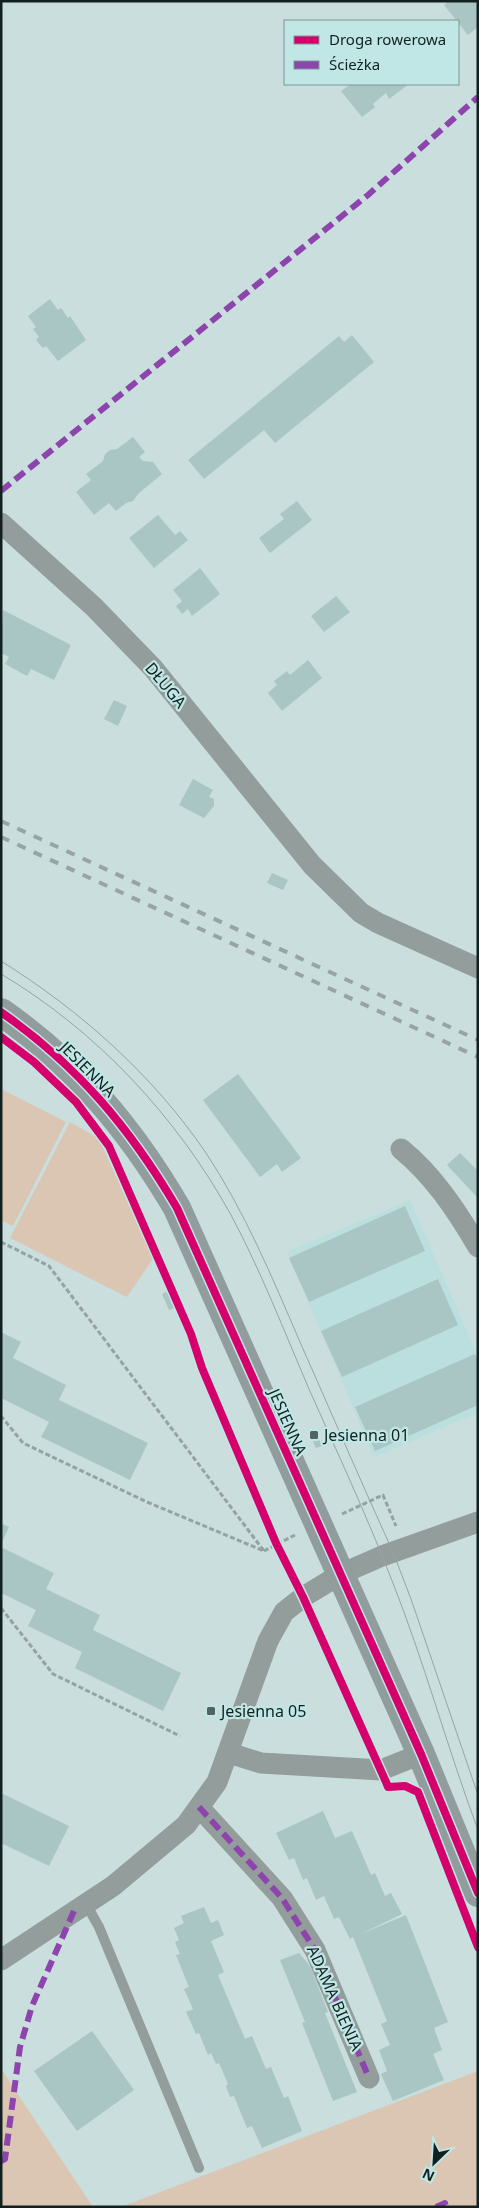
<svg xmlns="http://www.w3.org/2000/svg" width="479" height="2208" font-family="'Noto Sans',sans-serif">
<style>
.built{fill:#bbdfde}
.green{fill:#dac6b2}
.building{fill:#a9c6c5}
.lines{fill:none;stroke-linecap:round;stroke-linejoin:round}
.path{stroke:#97a2a2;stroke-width:3;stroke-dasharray:5 2.5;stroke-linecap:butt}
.lane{stroke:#939d9c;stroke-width:10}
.street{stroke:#939d9c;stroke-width:21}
.secondary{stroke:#919d9c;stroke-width:28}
.tram{stroke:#97a4a3;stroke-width:1}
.rail{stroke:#97a4a3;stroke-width:4;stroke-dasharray:9 9;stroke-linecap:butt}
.quiet{stroke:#8e44ad;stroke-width:6;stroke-dasharray:12 6;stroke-linecap:butt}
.cycleway-casing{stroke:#c0e7e5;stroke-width:11}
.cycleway{stroke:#d6006c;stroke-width:8}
.poi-dot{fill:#526362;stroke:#c0e7e5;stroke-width:2}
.labels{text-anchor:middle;stroke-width:4.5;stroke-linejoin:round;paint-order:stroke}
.street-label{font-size:16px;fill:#122120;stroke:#c0e7e5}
.poi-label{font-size:16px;fill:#122120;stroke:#c0e7e5;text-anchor:start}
</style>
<rect width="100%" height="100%" fill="#c9dedd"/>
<!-- built -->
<path class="built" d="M410,1200L478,1357V1413L374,1457L287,1252Z"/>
<!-- green -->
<path class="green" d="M1,1089L66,1122L13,1226L1,1220Z
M70,1122L98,1138L154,1257L127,1297L10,1238Z
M1,2068L13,2087L93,2207H1Z
M478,2071V2207H121Z"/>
<!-- building -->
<path class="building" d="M449,1H478V27L468,35L444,5Z
M351,84H409L389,99L386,93L373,104L375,107L362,117L341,91Z
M50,299L58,310L61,308L68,318L70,316L86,340L58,361L46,346L43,348L36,340L39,337L33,329L36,327L28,316Z
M352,335L374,362L275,443L264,430L204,479L188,460L339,336L344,342Z
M133,437L145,452L139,457L143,461L153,462L162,474L139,493L133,501L126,503L116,511L109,503L94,515L76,492L91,480L86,474L103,461L105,454L110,450L117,449Z
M297,501L312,520L270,553L259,538L284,519L280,514Z
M158,515L175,535L180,531L188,540L154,568L129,538Z
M200,568L220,594L192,616L188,609L182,614L176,606L182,601L173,590Z
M336,596L350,612L324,632L311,616Z
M3,610L71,645L54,680L31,669L27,676L5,664L9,657L1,653Z
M308,660L322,678L282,711L268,693L277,685L274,681L287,671L290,675Z
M114,700L127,706L118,726L104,719Z
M193,779L213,790L209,797L214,799V806L204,818L179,805Z
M272,873L288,880L283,890L267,883Z
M238,1074L301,1158L282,1172L277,1164L260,1177L203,1100Z
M460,1153L478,1171L477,1197L447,1165Z
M405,1206L425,1251L309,1302L289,1258Z
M438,1279L458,1325L342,1377L321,1331Z
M168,1291L175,1308L169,1310L162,1294Z
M1,1332L21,1342L13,1358L66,1385L59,1400L148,1443L130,1480L41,1437L49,1422L1,1398Z
M475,1354L478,1360V1405L375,1451L355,1407Z
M315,1429L322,1446L316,1448L309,1432Z
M1,1523L9,1527L1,1544Z
M1,1547L54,1573L46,1589L100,1615L93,1630L181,1673L163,1711L75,1668L82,1652L28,1626L36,1610L1,1593Z
M1,1793L69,1826L49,1866L1,1843Z
M323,1811L335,1838L352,1831L371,1875L375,1873L385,1896L391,1893L402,1914L361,1934L406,1915L448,2022L434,2028L442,2050L433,2054L444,2080L393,2101L381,2074L387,2071L379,2050L390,2045L381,2024L387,2021L353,1937L350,1939L339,1917L334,1919L324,1896L316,1900L307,1878L303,1880L294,1858L289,1860L276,1833Z
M204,1907L211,1923L218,1920L224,1935L211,1941L224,1972L218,1975L245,2039L252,2036L266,2069L271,2067L284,2098L288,2096L302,2131L262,2148L252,2126L247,2128L234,2096L230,2097L226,2086L228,2084L219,2063L216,2064L211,2053L208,2055L199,2033L196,2034L186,2012L193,2009L184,1989L189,1987L176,1955L180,1954L175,1942L179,1940L174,1928L184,1923L181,1916Z
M299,1953L310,1966L328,2012L325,2013L357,2092L333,2101L302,2023L305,2022L280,1960Z
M92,2031L134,2090L77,2131L34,2071Z"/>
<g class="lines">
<!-- path -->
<path class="path" d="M1,1242L49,1266L264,1551L147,1502L23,1443L1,1416
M342,1514L383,1495L396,1526
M264,1551L295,1535
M1,1608L53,1674L180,1736"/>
<!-- lane -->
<path class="lane" d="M86,1904L99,1927L199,2168"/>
<!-- street -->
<path class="street" d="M1,523L94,607L153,668L312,865L361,913L378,923L478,968
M401,1149C433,1175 457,1211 478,1247
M229,1753L261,1763L381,1770L421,1754
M199,1807L282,1898L315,1950L369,2078
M1,1960L113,1886L186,1825L217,1782L268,1641L284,1612L303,1597L341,1574L382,1556L478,1522"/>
<!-- secondary -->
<path class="secondary" d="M1,1012C78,1066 130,1128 177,1208L421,1754L478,1893"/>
<!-- tram -->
<path class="tram" d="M1,961C81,1011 153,1075 206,1153C245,1212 272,1277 300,1342C331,1412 361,1482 393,1552L411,1599L478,1795
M1,974C97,1031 177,1117 231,1215C261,1271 284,1331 309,1389C337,1452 366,1514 391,1578C424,1661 447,1747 478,1830"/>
<!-- rail -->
<path class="rail" d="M1,821L478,1040
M1,837L478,1057"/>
<!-- quiet -->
<path class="quiet" d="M1,491L368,195L478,97
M199,1807L282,1898L315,1950L369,2078
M1,2161L5,2159L20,2047L32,2006L74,1911
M436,2207L445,2203L446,2207"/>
<defs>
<path id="cycleway" d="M1,1012C78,1066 130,1128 177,1208L421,1754L478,1893
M1,1037L34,1062L76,1102L109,1146L191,1334L202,1368L276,1543L303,1597L386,1782L388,1787L405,1786L418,1792L478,1947"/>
</defs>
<!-- cycleway casing -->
<use href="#cycleway" class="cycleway-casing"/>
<!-- cycleway -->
<use href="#cycleway" class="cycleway"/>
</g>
<!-- markers -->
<g class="poi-dot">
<rect x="309" y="1430" width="10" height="10" rx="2.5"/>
<rect x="206" y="1706" width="10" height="10" rx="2.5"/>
</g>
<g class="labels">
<!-- street labels -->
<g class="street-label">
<text transform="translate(166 685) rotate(50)" y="6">DŁUGA</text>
<text transform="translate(88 1069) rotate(45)" y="6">JESIENNA</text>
<text transform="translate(288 1422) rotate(66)" y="6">JESIENNA</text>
<text transform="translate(335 1998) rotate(66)" y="6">ADAMA BIENIA</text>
</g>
<!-- poi labels -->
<g class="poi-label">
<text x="324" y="1441">Jesienna 01</text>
<text x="221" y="1717">Jesienna 05</text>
</g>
</g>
<!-- border -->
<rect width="479" height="2208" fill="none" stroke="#122120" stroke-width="5"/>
<!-- legend -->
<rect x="284" y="20" width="175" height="65" fill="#c0e7e5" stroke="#7a9896"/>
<rect x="294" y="36" width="25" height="8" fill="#d6006c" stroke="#7a9896"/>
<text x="329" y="45" font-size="15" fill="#122120">Droga rowerowa</text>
<rect x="294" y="61" width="25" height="8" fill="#8e44ad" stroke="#7a9896"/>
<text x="329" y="70" font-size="15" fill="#122120">Ścieżka</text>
<!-- north arrow -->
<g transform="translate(434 2163) rotate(205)" stroke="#c0e7e5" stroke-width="4" paint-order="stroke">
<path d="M0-4L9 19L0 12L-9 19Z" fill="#122120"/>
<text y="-8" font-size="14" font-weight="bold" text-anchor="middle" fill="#122120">N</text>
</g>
</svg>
